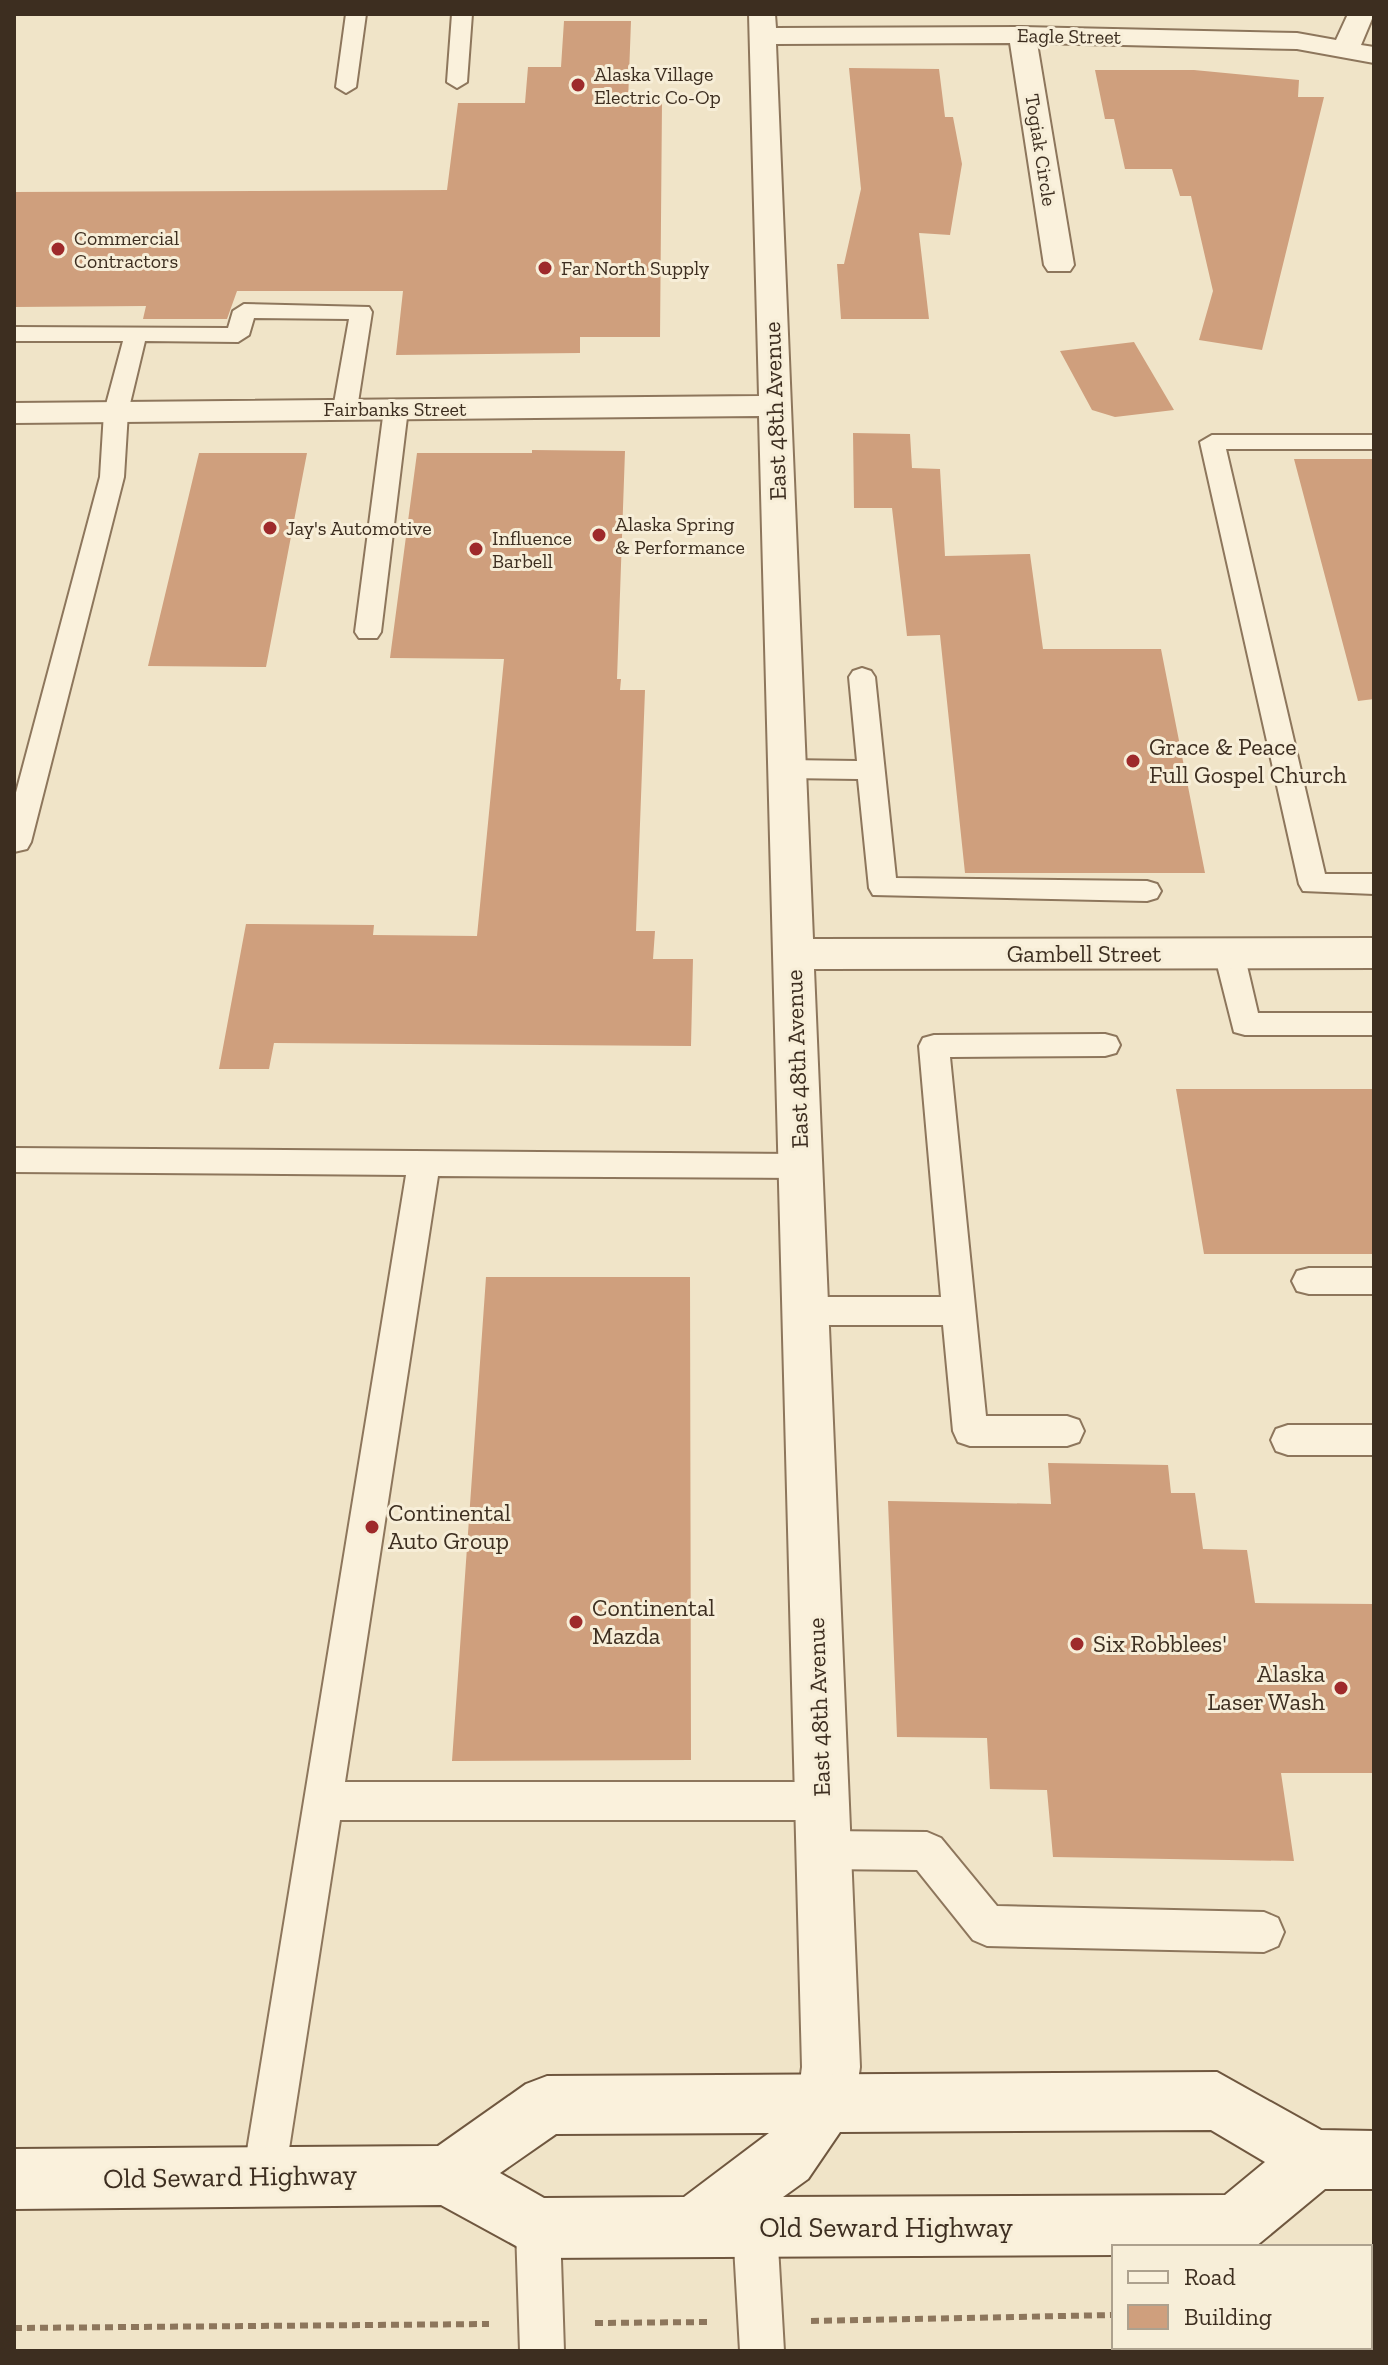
<svg xmlns="http://www.w3.org/2000/svg" width="1388" height="2365" font-family="'Zilla Slab',serif">
<style>
.building{fill:#cf9f7d}
.lines{fill:none;stroke-linecap:round;stroke-linejoin:round}
.lane-casing{stroke:#8d765c;stroke-width:4}
.street-casing{stroke:#8d765c;stroke-width:4}
.secondary-casing{stroke:#6f573f;stroke-width:4}
.path{stroke:#8d765c;stroke-width:6;stroke-dasharray:8 5;stroke-linecap:butt}
.lane{fill:#faf1dc;fill-rule:evenodd}
.street{fill:#faf1dc;fill-rule:evenodd}
.secondary{fill:#faf1dc;fill-rule:evenodd}
.poi-dot{fill:#9e2a2b;stroke:#f7eed8;stroke-width:3}
.labels{text-anchor:middle;stroke-width:6;stroke-linejoin:round;paint-order:stroke}
.far-street-label{font-size:20px;fill:#3d2e20;stroke:#f7eed8}
.far-poi-label{font-size:20px;fill:#3d2e20;stroke:#f7eed8;text-anchor:start}
.street-label{font-size:24px;fill:#3d2e20;stroke:#f7eed8}
.poi-label{font-size:24px;fill:#3d2e20;stroke:#f7eed8;text-anchor:start}
.near-street-label{font-size:28px;fill:#3d2e20;stroke:#f7eed8}
</style>
<rect width="100%" height="100%" fill="#f0e4c8"/>
<!-- building -->
<path class="building" d="M564,21H631L628,102H662L660,337H580V353L396,355L403,291H237L227,319H143L146,306L14,307V192L447,190L458,103H525L528,67H561Z
M849,68L939,69L945,117H953L962,164L950,235L919,233L929,319H841L837,264H844L861,189Z
M1095,70H1194L1299,80L1298,97H1324L1262,350L1199,340L1213,291L1191,196H1180L1172,169H1125L1114,119H1105Z
M1134,342L1174,410L1115,417L1092,410L1060,351Z
M853,433L910,434L912,468L940,469L945,556L1030,554L1043,649H1161L1205,873H965L940,635L907,636L892,508H854Z
M532,450L625,451L617,679H621L620,690H645L636,931H655L653,959H693L691,1046L274,1043L269,1069H219L246,924L374,925L373,935L477,936L504,659L390,658L417,453H532Z
M199,453H307L266,667L148,666Z
M1294,459H1374V699L1358,701Z
M1176,1089H1374V1254H1204Z
M486,1277H690L691,1760L452,1761Z
M1048,1463L1168,1465L1171,1493H1195L1203,1549L1247,1550L1255,1603L1374,1604V1773H1281L1294,1861L1053,1857L1047,1790L990,1789L987,1738L897,1737L888,1501L1051,1504Z"/>
<g class="lines">
<defs>
<path id="lane" d="M346,14H366L356,87L346,93L336,87Z
M452,14H472L467,82L457,88L447,82Z
M244,304L369,307L372,312L357,409L345,416L333,409L349,319L254,318L249,335L238,342L145,341L128,412L124,477L31,842L27,849L14,852V800L100,477L104,412L123,341H14V327L228,328L233,311Z
M396,402L408,409L381,632L377,638H359L355,632L384,409Z
M1212,435H1374V449H1226L1325,874H1374V894L1303,891L1299,884L1200,442Z
M862,668L871,671L875,677L896,878L1147,881L1157,884L1161,891L1157,898L1147,901L873,895L869,888L858,779L787,778L777,776L773,769L777,762L787,760L857,761L849,677L853,671Z
M1229,942L1239,945L1244,953L1258,1013H1374V1035H1245L1234,1032L1214,953L1219,945Z
M1105,1034L1116,1037L1120,1045L1116,1053L1105,1056L950,1057L986,1416H1067L1079,1420L1084,1431L1079,1442L1067,1446H970L958,1442L953,1431L943,1325H806L794,1321L789,1311L794,1301L806,1297H941L919,1046L923,1038L934,1035Z
M14,1148L800,1154L811,1157L816,1166L811,1175L800,1178L438,1176L345,1782H823L837,1788L842,1801L837,1814L823,1820H340L285,2175L279,2190L264,2196L249,2190L243,2175L406,1175L14,1172Z
M1309,1268H1374V1294H1309L1297,1291L1292,1281L1297,1271Z
M1288,1425H1374V1455H1288L1276,1451L1271,1440L1276,1429Z
M823,1831L927,1832L941,1838L997,1906L1264,1912L1278,1918L1284,1932L1278,1946L1264,1952L987,1946L973,1940L917,1870L823,1869L809,1863L803,1850L809,1837Z
M538,2206L553,2213L560,2228L564,2351H520L516,2228L523,2213Z
M755,2206L770,2213L777,2228L784,2351H740L733,2228L740,2213Z
M1235,2347H1279L1280,2351H1236Z"/>
<path id="street" d="M749,14H775L776,28L1022,27L1297,33L1336,40L1348,14H1374L1361,45L1374,47V63L1297,49L1037,43L1074,265L1070,271H1048L1044,265L1010,43L776,44L813,939L1374,938V968L814,969L860,2067L855,2103L846,2123L826,2132L806,2123L797,2103L802,2067L759,416L14,423V403L759,396Z"/>
<path id="secondary" d="M1217,2072L1321,2130L1374,2131V2189H1325L1255,2247H1114V2255L538,2258L441,2205L14,2209V2149L438,2146L526,2084L547,2076ZM1211,2130L1265,2162L1225,2195L783,2197L808,2179L840,2132ZM769,2133L684,2197L544,2198L500,2173L556,2134Z"/>
</defs>
<!-- lane casing -->
<use href="#lane" class="lane-casing"/>
<!-- street casing -->
<use href="#street" class="street-casing"/>
<!-- secondary casing -->
<use href="#secondary" class="secondary-casing"/>
<!-- path -->
<path class="path" d="M1370,2310H1374
M811,2321L1114,2315
M595,2323L709,2322
M14,2328L489,2324"/>
<!-- lane -->
<use href="#lane" class="lane"/>
<!-- street -->
<use href="#street" class="street"/>
<!-- secondary -->
<use href="#secondary" class="secondary"/>
</g>
<!-- markers -->
<g class="poi-dot">
<circle cx="578" cy="85" r="8"/>
<circle cx="58" cy="249" r="8"/>
<circle cx="545" cy="268" r="8"/>
<circle cx="270" cy="528" r="8"/>
<circle cx="599" cy="535" r="8"/>
<circle cx="476" cy="549" r="8"/>
<circle cx="1133" cy="761" r="8"/>
<circle cx="372" cy="1527" r="8"/>
<circle cx="576" cy="1622" r="8"/>
<circle cx="1077" cy="1644" r="8"/>
<circle cx="1341" cy="1688" r="8"/>
</g>
<g class="labels">
<!-- far-street labels -->
<g class="far-street-label">
<text transform="translate(1069 36) rotate(1)" y="7">Eagle Street</text>
<text transform="translate(1041 150) rotate(81)" y="7">Togiak Circle</text>
<text x="395" y="416">Fairbanks Street</text>
</g>
<!-- far-poi labels -->
<g class="far-poi-label">
<text x="594" y="81">Alaska Village<tspan x="594" dy="23">Electric Co-Op</tspan></text>
<text x="74" y="245">Commercial<tspan x="74" dy="23">Contractors</tspan></text>
<text x="561" y="275">Far North Supply</text>
<text x="615" y="531">Alaska Spring<tspan x="615" dy="23">&amp; Performance</tspan></text>
<text x="286" y="535">Jay's Automotive</text>
<text x="492" y="545">Influence<tspan x="492" dy="23">Barbell</tspan></text>
</g>
<!-- street labels -->
<g class="street-label">
<text transform="translate(775 411) rotate(-92)" y="8">East 48th Avenue</text>
<text x="1084" y="962">Gambell Street</text>
<text transform="translate(797 1059) rotate(-92)" y="8">East 48th Avenue</text>
<text transform="translate(819 1707) rotate(-92)" y="8">East 48th Avenue</text>
</g>
<!-- poi labels -->
<g class="poi-label">
<text x="1149" y="755">Grace &amp; Peace<tspan x="1149" dy="28">Full Gospel Church</tspan></text>
<text x="388" y="1521">Continental<tspan x="388" dy="28">Auto Group</tspan></text>
<text x="592" y="1616">Continental<tspan x="592" dy="28">Mazda</tspan></text>
<text x="1093" y="1652">Six Robblees'</text>
<text x="1325" y="1682" text-anchor="end">Alaska<tspan x="1325" dy="28">Laser Wash</tspan></text>
</g>
<!-- near-street labels -->
<g class="near-street-label">
<text transform="translate(230 2176) rotate(-1)" y="10">Old Seward Highway</text>
<text x="886" y="2237">Old Seward Highway</text>
</g>
</g>
<!-- border -->
<rect width="1388" height="2365" fill="none" stroke="#3d2e20" stroke-width="32"/>
<!-- legend -->
<rect x="1112" y="2245" width="260" height="104" fill="#f7eed8" stroke="#ada18e" stroke-width="2"/>
<rect x="1128" y="2271" width="40" height="12" fill="#faf1dc" stroke="#ada18e" stroke-width="2"/>
<text x="1184" y="2285" font-size="24" fill="#3d2e20">Road</text>
<rect x="1128" y="2305" width="40" height="24" fill="#cf9f7d" stroke="#ada18e" stroke-width="2"/>
<text x="1184" y="2325" font-size="24" fill="#3d2e20">Building</text>
</svg>
